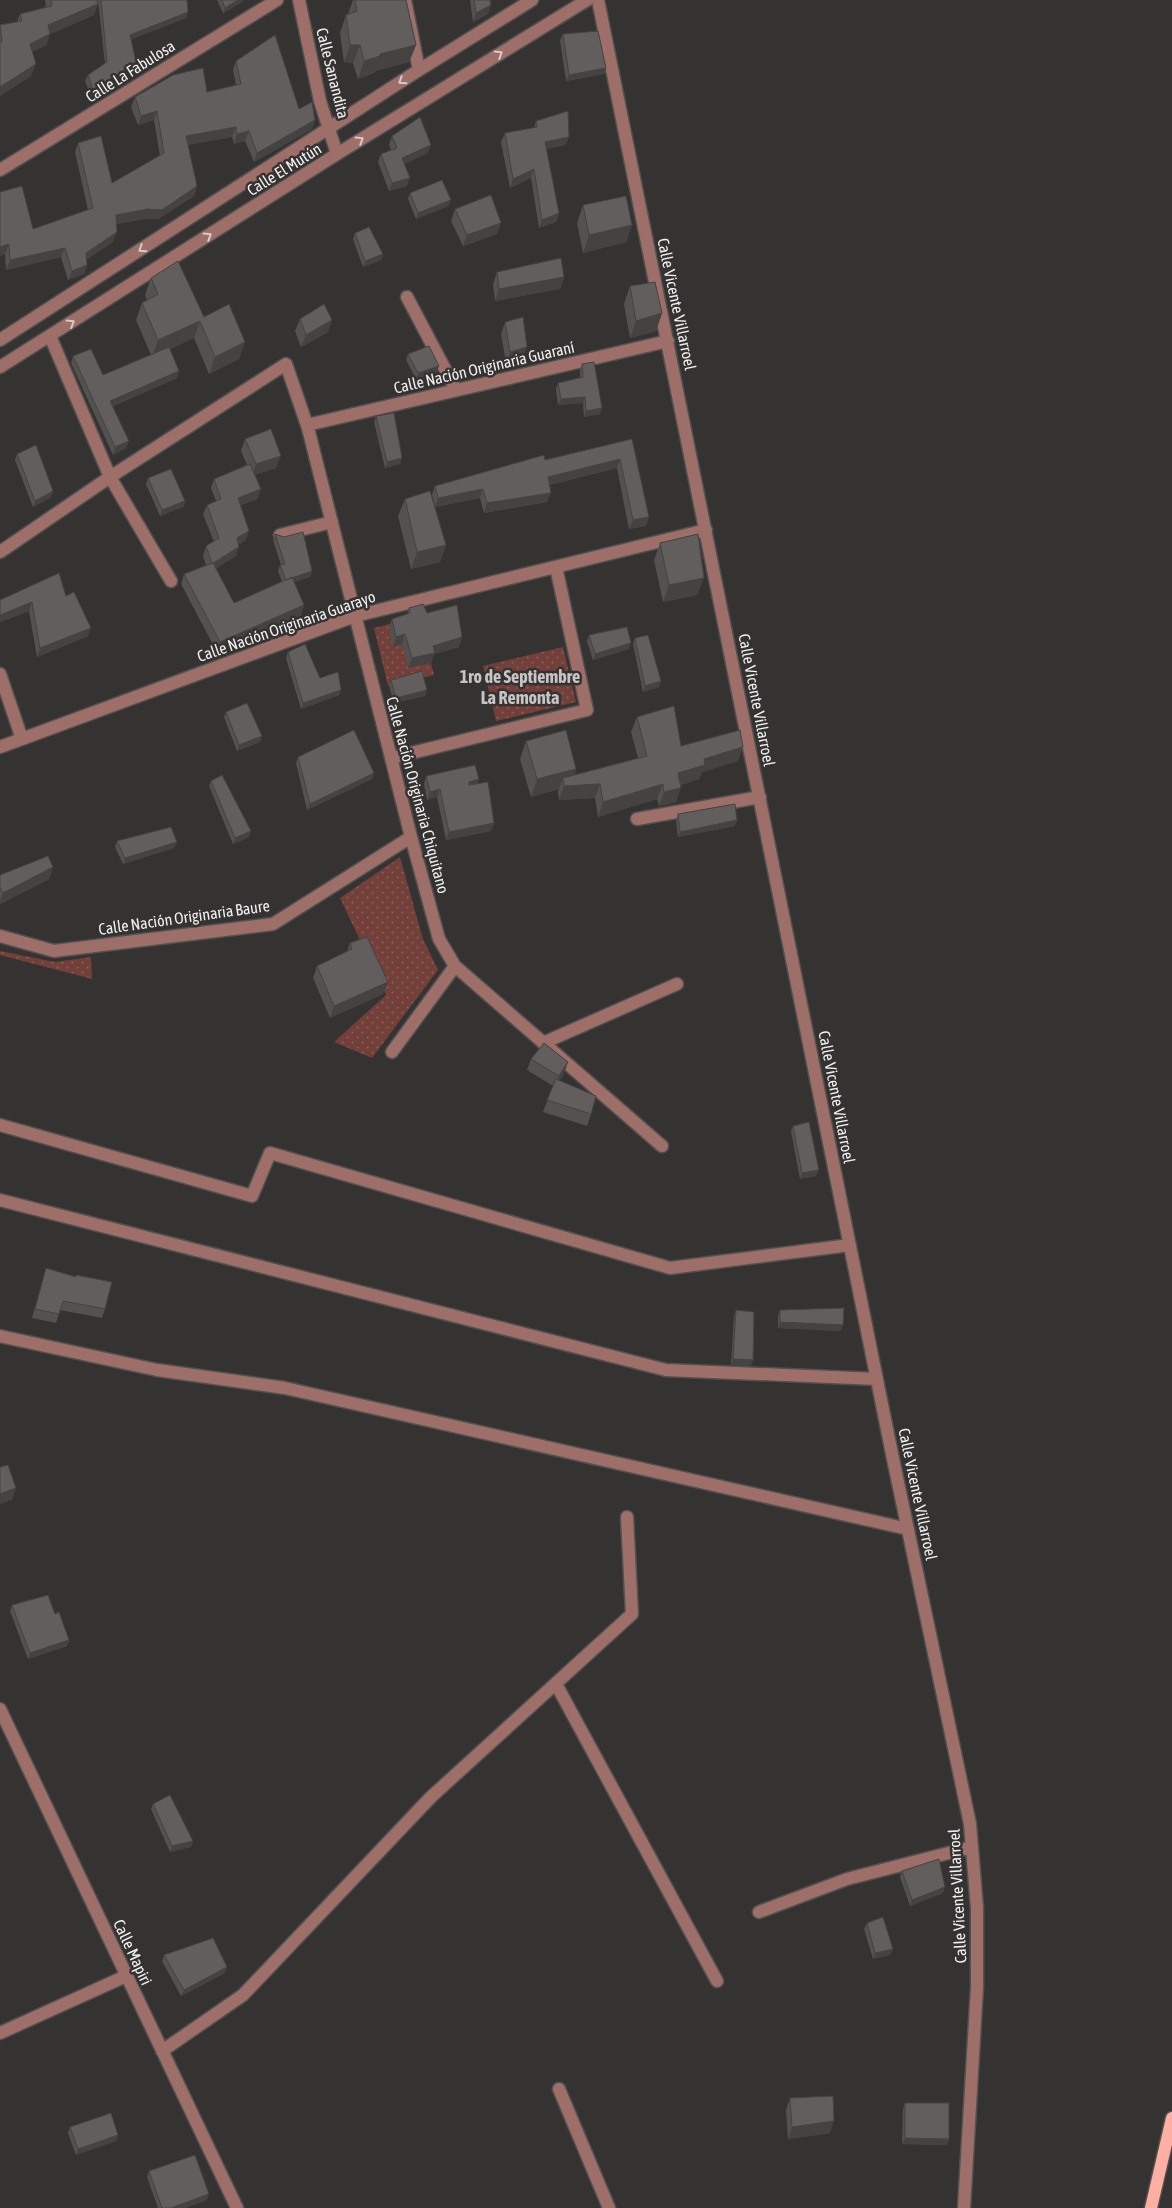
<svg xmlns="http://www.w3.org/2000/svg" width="1172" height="2208" font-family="'Asap Condensed',sans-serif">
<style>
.grass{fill:url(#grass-dots)}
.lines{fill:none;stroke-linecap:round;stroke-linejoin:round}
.minor-casing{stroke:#535050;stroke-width:15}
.major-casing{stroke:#535050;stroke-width:15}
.minor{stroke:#9e6f68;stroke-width:12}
.major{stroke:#fdafa4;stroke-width:12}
.wall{fill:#545151}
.shaded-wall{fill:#454242}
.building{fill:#625e5e;stroke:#454242}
.oneway{stroke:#d9c9c7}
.labels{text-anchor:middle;stroke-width:5;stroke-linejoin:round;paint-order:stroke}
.street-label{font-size:16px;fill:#f2f0f0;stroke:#353232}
.neighbourhood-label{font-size:18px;font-weight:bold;fill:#c8c4c3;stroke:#353232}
</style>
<defs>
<pattern id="grass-dots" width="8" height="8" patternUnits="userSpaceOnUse" patternTransform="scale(1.25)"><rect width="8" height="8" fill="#723f39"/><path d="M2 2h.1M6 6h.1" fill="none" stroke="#875b56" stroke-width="1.8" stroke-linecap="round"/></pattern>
</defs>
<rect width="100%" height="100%" fill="#353232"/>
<!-- grass -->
<path class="grass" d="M419,616L434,675L388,686L374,628Z
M563,647L576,702L496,721L483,666Z
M400,857L423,939L438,970L372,1058L334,1042L386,995L340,898Z
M0,951L55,962L91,957L92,979L0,955Z"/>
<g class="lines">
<defs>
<path id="minor" d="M299,0L320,101L337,154
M405,0L419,70
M598,0L892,1454L970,1824L977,1908V1987L964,2208
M0,170L277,0
M407,297L456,390
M50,336L110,477L171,581
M0,340L419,70L532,0
M0,367L337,154L587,0
M307,425L668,341
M280,535L332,522
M0,552L110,477L286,364L308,428L411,837L439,939L455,966L662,1146
M0,674L22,739
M0,747L355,616L706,530
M391,758L587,710L556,567
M637,819L760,797
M0,936L54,951L273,924L411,837
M543,1043L677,984
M392,1052L455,966
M0,1125L252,1196L270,1153L670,1268L850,1245
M0,1200L666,1370L877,1379
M0,1336L157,1370L285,1388L908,1529
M556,1684L717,1981
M0,1709L237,2208
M759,1912L847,1879L972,1847
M0,2033L126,1976
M162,2051L243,1995L431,1797L632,1614L627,1517
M559,2089L609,2208"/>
<path id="major" d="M1151,2208L1172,2118"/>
</defs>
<!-- minor casing -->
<use href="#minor" class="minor-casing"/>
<!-- major casing -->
<use href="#major" class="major-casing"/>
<!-- minor -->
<use href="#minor" class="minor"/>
<!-- major -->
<use href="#major" class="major"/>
</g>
<!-- wall -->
<path class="wall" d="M45,0H97L98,4L94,15L50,34L46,45L32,52L31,76L0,96V25L17,22L20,14L46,7Z
M98,0H187L188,12L186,18L131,39L134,68L91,96L85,81L88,75L105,64Z
M217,0H243L242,2L223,13Z
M353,0H406L416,45L409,62L375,71L374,73L358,79L353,63L344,62L340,33L346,15L348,14Z
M470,0H490L488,14L473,22Z
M563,34L606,68L604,74L566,81L560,40Z
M236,61L299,109L312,129L254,162L245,141L234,144L232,137L188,145L197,186L194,196L158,219H145L116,224L113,242L87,259V265L84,274L68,280L61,257L6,270L5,254L0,256V192L33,229L88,210L75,152L78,143L112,183L160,156L154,120L138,125L131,107L135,97L207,92L236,85L233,70Z
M536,121L569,137L565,145L546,149L559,213L556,222L539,228L531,178L510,188L501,142L505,133L534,128Z
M392,136L428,153L404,164L407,186L389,191L378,162L381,154L391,150L389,145Z
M410,193L451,200L448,206L416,219L408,199Z
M583,205L632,225L626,242L583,253L577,223Z
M455,209L497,234L463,246L451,221Z
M355,233L383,254L381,260L363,267L353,239Z
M497,272L564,277L560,289L495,301L493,284Z
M151,278L204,317L245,342L239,359L209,374L194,338L170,349L179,371L177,378L113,406L126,448L113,455L71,363L73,356L103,375L151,355L136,320L142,303L147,300L145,295Z
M630,286L662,313L656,331L630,338L624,304Z
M300,319L328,332L301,347L295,331Z
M505,322L523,359L506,363L501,334Z
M408,354L437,372L416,379L406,360Z
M582,364L602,408L600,414L584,417L583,403L558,405L556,389L558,383L580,378V370Z
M376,416L402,458L400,464L385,468L374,422Z
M245,439L276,468L254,475L261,489L257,499L241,505L246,540L238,545L236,556L216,568L234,603L282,582L278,571L280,565H281L273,540L275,534L312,571L310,577L294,582L304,605L301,616L217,652L181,584L184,574L206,565L203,556L206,546L214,542L203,514L207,505L216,501L211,488L214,479L247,465L241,451Z
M632,439L646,526L629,529L617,468L549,485L547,502L484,513L480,498L435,507L432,495L435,486Z
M17,454L53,491L51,497L33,507L15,460Z
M148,478L185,501L183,507L160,516L146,484Z
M405,499L446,545L440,562L411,569L398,516Z
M660,543L697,595L663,602L654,560Z
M66,596L88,636L37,657L29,611L0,622V600Z
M409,608L427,613L462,637L459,647L434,654L431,663L408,668L402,644L393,647L389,628L392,619L407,614Z
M589,635L629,649L593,660L587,641Z
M635,638L661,681L659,687L643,692L633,644Z
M288,652L320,678L341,690L339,695L301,709L286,658Z
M391,680L427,690L425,696L394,703L389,686Z
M226,712L260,742L237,751L224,717Z
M637,717L681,746L738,761L702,772L699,779L681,785L676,802L659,806L657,799L598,817L595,798L559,800L558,792L559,789L531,797L520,759L526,741L576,769L574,775L638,758L631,732Z
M298,757L374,773L372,779L307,810L296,763Z
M426,776L479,779L477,784L494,823L491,831L446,840L437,797L427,800L424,784Z
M211,781L249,837L233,844L209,786Z
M678,814L735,826L678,837L676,820Z
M117,841L177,842L174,848L123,864L115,847Z
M53,867L49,879L0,904V875Z
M350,943L383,994L330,1018L313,978L317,966L347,952Z
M531,1059L564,1074L559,1081L591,1114L587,1126L543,1112L553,1086L527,1070Z
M793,1126L816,1176L800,1179L791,1131Z
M46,1268L75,1277L76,1275L105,1309L102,1318L60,1310L56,1323L32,1318Z
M736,1310L751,1366L731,1365L734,1316Z
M780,1310L841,1331L778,1328V1316Z
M12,1605L55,1614L69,1640L67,1646L28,1659L10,1611Z
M153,1804L193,1841L191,1847L170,1852L151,1809Z
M902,1871L943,1893L910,1906L900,1877Z
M867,1923L893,1949L890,1955L873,1959L864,1929Z
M164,1955L225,1973L181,1996L162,1961Z
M790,2098L830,2133L788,2139L786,2110Z
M905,2103L949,2139L947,2145L902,2144L903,2109Z
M70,2127L118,2135L116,2141L76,2155L68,2133Z
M149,2171L207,2200L185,2208H158L147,2177Z"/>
<!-- shaded-wall -->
<path class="shaded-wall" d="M238,0H243L242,2L223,13L225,8Z
M98,4L94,15L50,34L46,45L26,55L30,44L48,25Z
M491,5L488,14L473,22L476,13Z
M188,12L186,18L128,41L130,35Z
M350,45H360L353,63L344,62Z
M416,45L409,62L375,71L374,73L358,79L364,61L380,54Z
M136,62L134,68L91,96L93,90Z
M36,64L31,76L0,96V87Z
M606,68L604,74L566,81L569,75Z
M157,111L154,120L138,125L141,116Z
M315,120L312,129L254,162L257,153Z
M236,127L232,137L182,146L186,136Z
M249,131L245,141L234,144L237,134Z
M569,137L565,145L542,150L545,142Z
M431,145L428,153L399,166L402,158Z
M534,169L531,178L510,188L513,179Z
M410,178L407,186L389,191L392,183Z
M197,186L194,196L158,219H145L113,224L116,215Z
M451,200L448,206L416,219L418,213Z
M559,213L556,222L539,228L542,220Z
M501,223L497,234L463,246L467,235Z
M632,225L626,242L583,253L589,235Z
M117,232L113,242L82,262L86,253Z
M9,244L5,254L0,256V247Z
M65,248L61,257L6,270L10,260Z
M383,254L381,260L363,267L365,261Z
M87,265L84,274L68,280L72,271Z
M564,277L560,289L495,301L499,289Z
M662,313L656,331L630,338L636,321Z
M332,320L328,332L301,347L306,335Z
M200,321L194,338L152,357L158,340Z
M245,342L239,359L209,374L215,357Z
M527,347L523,359L506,363L510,352Z
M439,366L437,372L416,379L418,373Z
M179,371L177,378L107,408L110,401Z
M585,397L583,403L558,405L561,399Z
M602,408L600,414L584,417L586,411Z
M129,441L126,448L113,455L115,447Z
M281,456L276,468L252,476L256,464Z
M402,458L400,464L385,468L387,462Z
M620,459L617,468L544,486L548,477Z
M261,489L257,499L235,507L238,498Z
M483,489L480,498L435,507L438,498Z
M53,491L51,497L33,507L35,501Z
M551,493L547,502L484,513L487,503Z
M185,501L183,507L160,516L162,510Z
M649,517L646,526L629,529L633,520Z
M249,531L246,540L233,548L237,538Z
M446,545L440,562L411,569L417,552Z
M239,547L236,556L209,573L213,564Z
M312,571L310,577L284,586L286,580Z
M704,578L697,595L663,602L669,585Z
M32,602L29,611L0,622V615Z
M304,605L301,616L217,652L220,642Z
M91,628L88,636L37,657L40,648Z
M405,634L402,644L393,647L396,637Z
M462,637L459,647L434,654L431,663L408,668L412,658L433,646Z
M631,643L629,649L593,660L595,654Z
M661,681L659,687L643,692L645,686Z
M341,690L339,695L301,709L303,703Z
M427,690L425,696L394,703L396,698Z
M262,736L260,742L237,751L239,745Z
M743,747L738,761L702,772L699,779L673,788L678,773L704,759Z
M576,769L570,785L600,784L595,798L559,800L564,786L563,778L559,789L531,797L537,779Z
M374,773L372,779L307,810L310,804Z
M479,779L476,787L466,789L469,782Z
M663,784L657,799L598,817L603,802Z
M681,788L676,802L659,806L664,792Z
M440,789L437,797L427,800L430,792Z
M737,820L735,826L678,837L680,832Z
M494,823L491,831L446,840L449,832Z
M251,831L249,837L233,844L235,838Z
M177,842L174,848L123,864L125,858Z
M53,867L49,879L0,904V900L3,893Z
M388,982L383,994L330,1018L334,1006Z
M568,1062L564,1074L555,1087L559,1076Z
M819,1170L816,1176L800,1179L802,1173Z
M780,1322L843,1325L841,1331L778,1328Z
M733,1359L753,1360L751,1366L731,1365Z
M16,1488L12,1500L0,1504V1494Z
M69,1640L67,1646L28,1659L30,1653Z
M193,1841L191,1847L170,1852L172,1846Z
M945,1887L943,1893L910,1906L912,1900Z
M893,1949L890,1955L873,1959L875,1953Z
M227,1967L225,1973L181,1996L184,1990Z
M834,2121L830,2133L788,2139L792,2127Z
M118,2135L116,2141L76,2155L78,2149Z
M905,2138L949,2139L947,2145L902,2144Z
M209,2194L207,2200L185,2208H171Z"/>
<!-- building -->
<path class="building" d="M51,0H97L98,4L48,25L50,34L30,44L36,64L0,87V42L2,41L0,25L22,21L20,14L52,6Z
M101,0H187L188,12L130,35L136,62L93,90L88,75L107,62Z
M222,0H238L225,8Z
M355,0H406L416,45L380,54V56L364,61L360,45H350L346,15L357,11Z
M474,0H490L491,5L476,13Z
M598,31L606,68L569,75L563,34Z
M275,35L299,109L312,102L315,120L257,153L249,131L237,134L236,127L186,136L197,186L162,210L148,209L116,215L117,232L86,253L87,265L72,271L65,248L10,260L9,244L0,247V192L22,186L33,229L93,208L78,143L101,136L112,183L164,153L157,111L141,116L135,97L173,75L203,68L207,92L241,84L236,61Z
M568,111L569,137L545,142L559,213L542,220L534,169L513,179L505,133L537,127L536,121Z
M420,117L431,145L402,158L410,178L392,183L381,154L397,148L392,136Z
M442,180L451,200L418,213L410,193Z
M491,195L501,223L467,235L455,209Z
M626,196L632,225L589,235L583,205Z
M369,227L383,254L365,261L355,233Z
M561,258L564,277L499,289L497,272Z
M178,261L204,317L229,304L245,342L215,357L200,321L158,340L142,303L158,294L151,278Z
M655,282L662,313L636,321L630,286Z
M324,304L332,320L306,335L300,319Z
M523,317L527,347L510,352L505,322Z
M429,346L439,366L418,373L408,354Z
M169,347L179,371L110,401L129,441L115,447L73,356L91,349L103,375Z
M594,362L602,408L586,411L585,397L561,399L558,383L583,377L582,364Z
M394,413L402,458L387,462L376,416Z
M271,429L281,456L256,464L245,439Z
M632,439L649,517L633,520L620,459L548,477L551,493L487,503L483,489L438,498L435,486L544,455L545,460Z
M36,445L53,491L35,501L17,454Z
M250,464L261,489L238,498L249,531L237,538L239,547L213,563H212L206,546L219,538L207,505L221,499L214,479Z
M171,469L185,501L162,510L148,478Z
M430,491L446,545L417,552L405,499Z
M303,532L312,571L286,580L280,565L285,564L275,534L284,537Z
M698,534L704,578L669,585L660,543Z
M213,563L234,603L292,577L304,605L220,642L184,574Z
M59,573L66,596L74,592L91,628L40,648L32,602L0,615V600Z
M423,604L427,613L457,605L462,637L433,646L435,653L412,658L405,634L396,637L392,619L410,613L409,608Z
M627,627L631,643L595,654L589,635Z
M648,635L661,681L645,686L635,638Z
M305,644L320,678L338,672L341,690L303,703L288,652Z
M422,671L427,690L396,698L391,680Z
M247,703L262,736L239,745L226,712Z
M674,706L681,746L740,730L743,747L704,759L705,765L678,773L681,788L664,792L663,784L603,802L600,784L564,786L563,778L647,756L637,717Z
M354,730L374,773L310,804L298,757Z
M566,730L576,769L537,779L526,741Z
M475,765L479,779L469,782V785L488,782L494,823L449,832L440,789L430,792L426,776Z
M222,775L251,831L235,838L211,781Z
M735,804L737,820L680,832L678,814Z
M171,827L177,842L125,858L117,841Z
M48,856L53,867L3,893L0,887V875Z
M367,937L388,982L334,1006L317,966L352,949L350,943Z
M544,1043L568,1062L559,1076L531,1059Z
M556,1079L596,1096L591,1114L547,1100Z
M809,1122L819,1170L802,1173L793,1126Z
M46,1268L76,1277V1275L112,1282L105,1309L63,1301L59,1314L35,1309Z
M844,1308L843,1325L780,1322V1310Z
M736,1310L754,1312L753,1360L733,1359Z
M8,1465L16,1488L0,1494V1467Z
M48,1595L55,1614L59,1612L69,1640L30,1653L12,1605Z
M170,1795L193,1841L172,1846L153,1804Z
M939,1859L945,1887L912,1900L902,1871Z
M883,1917L893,1949L875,1953L867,1923Z
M213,1938L227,1967L184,1990L164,1955Z
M833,2096L834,2121L792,2127L790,2098Z
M905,2103H949V2139L905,2138Z
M111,2113L118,2135L78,2149L70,2127Z
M195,2155L209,2194L171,2208H162L149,2171Z"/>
<!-- one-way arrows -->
<defs><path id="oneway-chevron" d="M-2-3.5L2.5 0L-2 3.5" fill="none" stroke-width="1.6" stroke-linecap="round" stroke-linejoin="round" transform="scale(1.25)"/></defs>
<g class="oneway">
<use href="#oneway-chevron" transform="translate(499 54) rotate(-32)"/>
<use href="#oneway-chevron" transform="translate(402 81) rotate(147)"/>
<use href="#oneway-chevron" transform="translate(360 140) rotate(-32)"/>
<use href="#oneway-chevron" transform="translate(208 236) rotate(-32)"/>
<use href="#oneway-chevron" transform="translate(142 249) rotate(147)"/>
<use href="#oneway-chevron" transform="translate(71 323) rotate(-32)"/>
</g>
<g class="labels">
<!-- street labels -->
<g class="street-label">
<text transform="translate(130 71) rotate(-32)" y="6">Calle La Fabulosa</text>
<text transform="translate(333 73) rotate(76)" y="6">Calle Sanandita</text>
<text transform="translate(284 169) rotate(-32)" y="6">Calle El Mutún</text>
<text transform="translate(677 304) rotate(78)" y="6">Calle Vicente Villarroel</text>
<text transform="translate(484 367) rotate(-13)" y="6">Calle Nación Originaria Guaraní</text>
<text transform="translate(286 626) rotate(-19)" y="6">Calle Nación Originaria Guarayo</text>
<text transform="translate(757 700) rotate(79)" y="6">Calle Vicente Villarroel</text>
<text transform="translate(418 795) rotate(75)" y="6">Calle Nación Originaria Chiquitano</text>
<text transform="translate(184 917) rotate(-8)" y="6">Calle Nación Originaria Baure</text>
<text transform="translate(837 1097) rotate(79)" y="6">Calle Vicente Villarroel</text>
<text transform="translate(918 1494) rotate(78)" y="6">Calle Vicente Villarroel</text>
<text transform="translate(957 1896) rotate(-93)" y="6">Calle Vicente Villarroel</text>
<text transform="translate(133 1952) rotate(65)" y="6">Calle Mapiri</text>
</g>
<!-- neighbourhood labels -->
<g class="neighbourhood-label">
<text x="520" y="683">1ro de Septiembre<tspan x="520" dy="21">La Remonta</tspan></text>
</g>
</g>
</svg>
